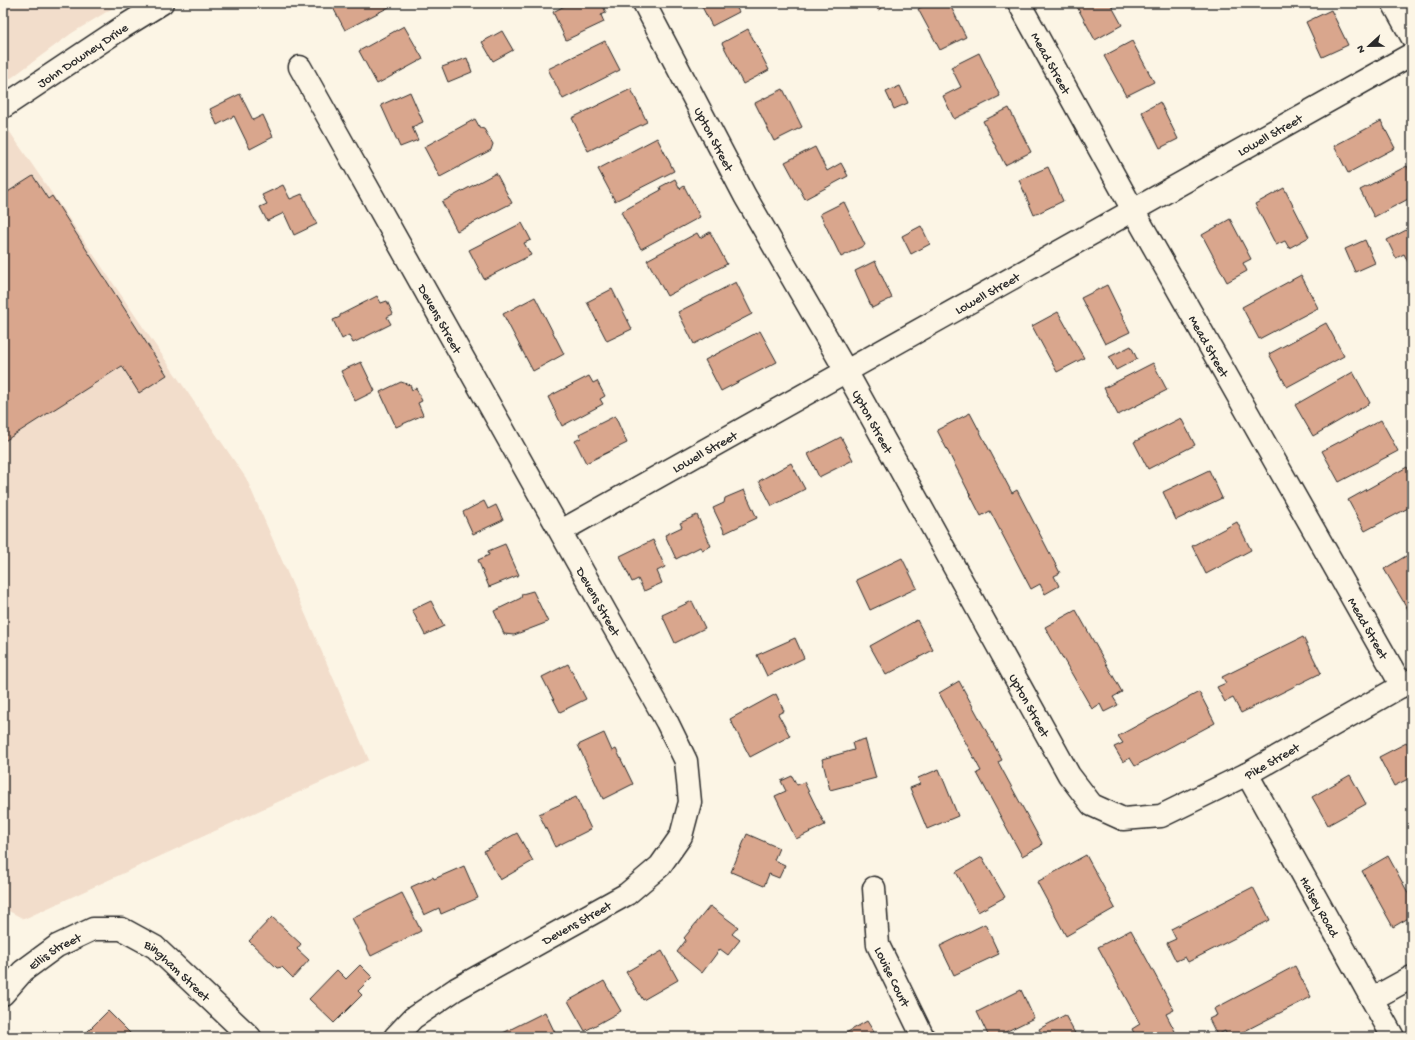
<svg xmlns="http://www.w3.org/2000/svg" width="1415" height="1040" font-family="'Gochi Hand',sans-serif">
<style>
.built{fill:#f2ddcb}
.building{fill:#d9a68d;stroke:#2b2b2b}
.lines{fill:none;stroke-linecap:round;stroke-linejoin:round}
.minor-casing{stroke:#2b2b2b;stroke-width:25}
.minor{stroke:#fcf5e5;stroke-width:22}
.labels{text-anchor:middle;stroke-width:3;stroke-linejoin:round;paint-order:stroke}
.street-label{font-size:13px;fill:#2b2b2b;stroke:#fcf5e5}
</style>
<rect width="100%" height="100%" fill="#fcf5e5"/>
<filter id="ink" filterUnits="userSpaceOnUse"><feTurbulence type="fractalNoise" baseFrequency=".025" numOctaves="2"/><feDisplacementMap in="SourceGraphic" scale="8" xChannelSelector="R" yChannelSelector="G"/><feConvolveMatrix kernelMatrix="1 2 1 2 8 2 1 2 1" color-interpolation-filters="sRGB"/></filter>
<g filter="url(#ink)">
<!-- built -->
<path class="built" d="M3,3H121L72,33L3,84Z
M3,122L246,478L369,760L24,919L3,908Z"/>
<!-- building -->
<path class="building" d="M333,3H391L393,5L345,30L331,4Z
M570,3H602L606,13L601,15L604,22L566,40L553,12Z
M700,3H734L739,12L712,26Z
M874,3H891L878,10Z
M929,3H949L966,37L940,50L918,9Z
M1075,3H1110L1122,25L1095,40Z
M1331,10L1348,45L1322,57L1306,22Z
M404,26L423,59L377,84L359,51Z
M748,29L769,70L743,84L722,43Z
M502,31L513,50L493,61L482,42Z
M605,41L620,70L563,99L548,69Z
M1132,41L1154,82L1126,96L1104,56Z
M979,53L1000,96L954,119L943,96L961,87L951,67Z
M467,58L472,72L448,82L442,67Z
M900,86L908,103L894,109L886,92Z
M631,89L647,122L588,151L572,118Z
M783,89L802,127L774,141L755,103Z
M410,92L423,122L412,127L418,140L400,147L381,105Z
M240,94L253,120L263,115L273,137L250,149L234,116L217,125L210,109Z
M1160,102L1178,139L1160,148L1142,112Z
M1009,108L1031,152L1005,165L983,121Z
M475,119L480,128L484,129L493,144L491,150L440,177L424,147Z
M1381,121L1395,148L1348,173L1334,146Z
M657,138L674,171L615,201L598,169Z
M815,147L827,171L841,163L848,176L805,199L785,162Z
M1407,166L1412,175V197L1374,217L1360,190Z
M1048,167L1063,201L1034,215L1019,180Z
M496,173L512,203L457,231L442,202Z
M33,176L48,199L52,196L167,375L139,393L122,366L3,442V195Z
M675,179L680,189L684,186L700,217L641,249L621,212L661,190L660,187Z
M283,185L290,199L302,194L317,224L294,235L284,213L267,221L260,207L267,204L262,195Z
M1284,188L1309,237L1289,248L1285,241L1276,245L1255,204Z
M844,202L865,245L841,257L820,214Z
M1230,219L1251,259L1243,263L1247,271L1227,282L1202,235Z
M522,223L531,240L524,243L531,255L484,279L469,250Z
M921,226L930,244L911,254L902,236Z
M1412,227V260L1408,262L1404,254L1396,258L1387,240Z
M710,232L727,264L667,296L647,260L697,233L700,238Z
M1365,240L1375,263L1355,272L1345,249Z
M875,261L892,298L872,308L855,271Z
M1301,275L1318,308L1259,339L1242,307Z
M736,282L752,314L694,344L678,312Z
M1107,285L1130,332L1105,344L1081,298Z
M612,289L632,329L607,341L587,302Z
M377,296L381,303L387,301L393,314L387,317L391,324L353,343L349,335L342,339L333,320L340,317V315Z
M535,297L564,354L533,371L503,314Z
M1058,312L1084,358L1057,372L1032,326Z
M1326,323L1344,356L1287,387L1269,354Z
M760,331L777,362L721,391L705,360Z
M1131,346L1137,359L1116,370L1109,357Z
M361,362L375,391L355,401L341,371Z
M1153,363L1167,390L1118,415L1104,388Z
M1353,372L1370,403L1313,436L1295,405Z
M589,376L593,383L597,381L605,396L600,399L603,404L562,426L548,397Z
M401,382L410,385L412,390L416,388L422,401L418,403L423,415L396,427L380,392Z
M970,413L1012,493L1017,490L1060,573L1054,576L1059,586L1045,594L1040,584L1031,589L990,511L981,516L937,430Z
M615,416L627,443L586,463L575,441L581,438L579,434Z
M1181,418L1195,445L1148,469L1134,442Z
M1381,420L1398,451L1339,482L1322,451Z
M841,437L853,460L819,477L808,454Z
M791,463L805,489L772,506L759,481Z
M1407,467L1412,476V506L1365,531L1348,500Z
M1209,470L1222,498L1176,520L1163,492Z
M744,490L757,518L725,533L713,508L724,503L725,498Z
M484,501L488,509L496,505L503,520L473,534L463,512Z
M697,515L711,546L702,550L700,547L676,559L665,535L682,527L680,523Z
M1237,522L1251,550L1206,574L1192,546Z
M653,540L665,567L657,571L662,583L644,591L638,579L632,582L620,556Z
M505,544L519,575L489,587L478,560L489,555L488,551Z
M1411,553L1412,554V616L1384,569Z
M902,558L917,588L870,610L856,580Z
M533,591L548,622L514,635L504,634L494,611L521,598L522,594Z
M431,601L444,626L425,635L412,610Z
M692,601L705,628L675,643L662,615Z
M1076,610L1122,692L1113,697L1118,705L1104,712L1100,704L1092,709L1045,627Z
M917,620L933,650L886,675L870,646Z
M1303,637L1321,673L1241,713L1233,698L1225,702L1217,687L1226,683L1222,677Z
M795,638L804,658L767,676L757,655Z
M568,664L586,699L560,712L542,677Z
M959,681L1002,760L998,762L1042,843L1041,846L1022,856L977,773L981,771L939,693Z
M1199,692L1215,723L1135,766L1130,758L1123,762L1114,747L1123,743L1118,736Z
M776,694L784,711L778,714L790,736L750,757L730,719Z
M604,733L612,751L616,749L633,784L603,799L578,745Z
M865,739L876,778L830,790L822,759L854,750L852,743Z
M1412,740V777L1394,786L1379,757Z
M939,769L958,816L927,829L910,788L920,784L918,778Z
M1350,775L1366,804L1328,825L1312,797Z
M792,776L797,785L804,782L825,825L796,839L775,796L786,791L781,781Z
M576,797L591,829L555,847L539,814Z
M517,833L533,861L500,880L484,851Z
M747,834L779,848L774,860L785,865L779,878L769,874L764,886L731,872Z
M1086,855L1115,908L1066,936L1037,882Z
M1388,856L1412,900V916L1393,927L1362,871Z
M982,857L1005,897L978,912L956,872Z
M464,866L478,898L441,914L439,908L424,915L411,887L433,877L434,879Z
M1253,887L1270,920L1188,962L1185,957L1176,961L1167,943L1176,939L1171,929Z
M402,893L421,931L371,956L352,918Z
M710,906L738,927L732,934L740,940L728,955L720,949L702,973L677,952L686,940L684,938Z
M272,917L301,944L297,949L309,960L293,978L282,967L277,968L249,941Z
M985,924L999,954L954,975L940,946Z
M1131,930L1174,1010L1166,1014L1178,1037H1136L1132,1029L1140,1024L1098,947Z
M662,951L678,980L643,1000L626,972Z
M360,965L372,977L358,991L362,995L334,1023L309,999L337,970L346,979Z
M1295,966L1311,997L1233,1037H1228L1225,1031L1217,1035L1209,1019L1217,1015L1214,1009Z
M604,981L621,1011L585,1031L568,1001Z
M1021,990L1034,1018L995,1037H989L977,1012Z
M108,1011L134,1037H87L85,1034Z
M545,1012L557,1037H505L503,1033Z
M1065,1015L1077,1037H1043L1039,1029Z
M867,1021L877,1037H839Z"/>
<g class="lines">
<defs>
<g id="minor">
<path id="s1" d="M644,3L745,196L846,371L1069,775L1092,805L1123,819L1161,816L1247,774L1412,680"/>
<path id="s2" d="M1019,3L1133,210L1402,686"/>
<path d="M1393,3L1412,37"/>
<path id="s3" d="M300,67L667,722L686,761L690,802L681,836L660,866L627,894L456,989L413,1018L395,1037"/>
<path id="s4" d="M3,107L123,27L162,3"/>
<path id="s5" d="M561,531L1412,54"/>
<path id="s6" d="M1247,774L1393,1037"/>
<path id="s7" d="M874,888L878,945L923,1037"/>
<path id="s8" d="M3,994L23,971L57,946L93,929H122L155,947L250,1037"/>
<path d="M1372,999L1412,977"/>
</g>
</defs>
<!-- minor casing -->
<use href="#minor" class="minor-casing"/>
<!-- minor -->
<use href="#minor" class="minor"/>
</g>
</g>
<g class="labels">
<!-- street labels -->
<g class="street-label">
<text dy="5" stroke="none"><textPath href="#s4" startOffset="95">John Downey Drive</textPath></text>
<text dy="5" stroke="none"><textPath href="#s2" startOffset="68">Mead Street</textPath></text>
<text dy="5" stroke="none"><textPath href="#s5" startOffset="812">Lowell Street</textPath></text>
<text dy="5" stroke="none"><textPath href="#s1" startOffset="153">Upton Street</textPath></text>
<text dy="5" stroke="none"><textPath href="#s5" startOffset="488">Lowell Street</textPath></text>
<text dy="5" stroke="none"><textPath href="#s3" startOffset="288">Devens Street</textPath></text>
<text dy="5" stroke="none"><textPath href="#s2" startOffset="392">Mead Street</textPath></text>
<text dy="5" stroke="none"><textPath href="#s1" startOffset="477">Upton Street</textPath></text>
<text dy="5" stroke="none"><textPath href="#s5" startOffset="164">Lowell Street</textPath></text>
<text dy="5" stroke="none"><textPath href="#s3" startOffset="612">Devens Street</textPath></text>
<text dy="5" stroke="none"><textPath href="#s2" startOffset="716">Mead Street</textPath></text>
<text dy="5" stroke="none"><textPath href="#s1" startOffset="801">Upton Street</textPath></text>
<text dy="5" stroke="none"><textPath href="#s1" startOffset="1115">Pike Street</textPath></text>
<text dy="5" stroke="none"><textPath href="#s6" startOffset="151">Halsey Road</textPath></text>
<text transform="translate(576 922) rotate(-29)" y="5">Devens Street</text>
<text dy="5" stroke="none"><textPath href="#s8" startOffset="68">Ellis Street</textPath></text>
<text dy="5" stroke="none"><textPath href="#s8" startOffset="211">Bingham Street</textPath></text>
<text dy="5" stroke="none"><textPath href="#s7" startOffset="92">Louise Court</textPath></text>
</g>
</g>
<!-- margin -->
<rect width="1415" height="1040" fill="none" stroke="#fcf5e5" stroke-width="16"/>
<rect x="8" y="8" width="1399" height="1024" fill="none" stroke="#2b2b2b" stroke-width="1.5" filter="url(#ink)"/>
<!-- north arrow -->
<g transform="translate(1369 46) rotate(248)" stroke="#fcf5e5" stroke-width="3" paint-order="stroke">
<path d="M0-3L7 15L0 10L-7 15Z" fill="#2b2b2b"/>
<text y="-6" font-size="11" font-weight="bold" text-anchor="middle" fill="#2b2b2b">N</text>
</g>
</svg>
